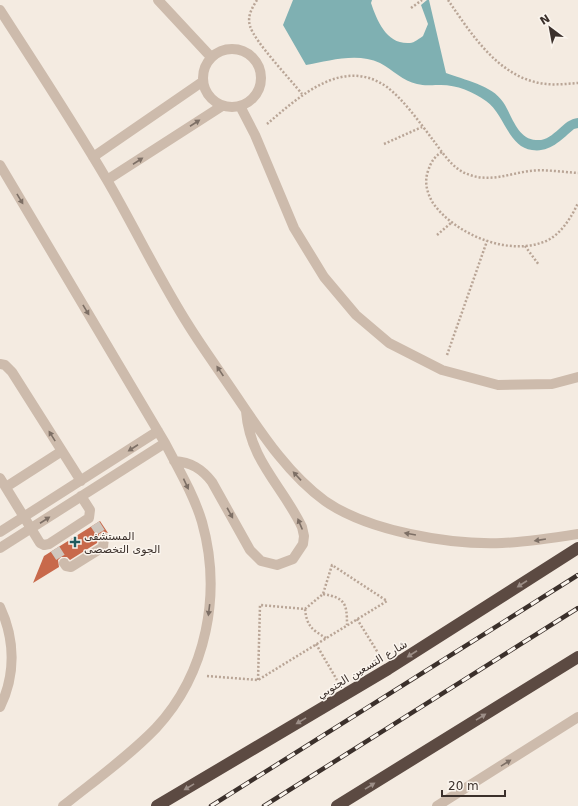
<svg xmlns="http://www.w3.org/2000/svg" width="578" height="806" font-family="'DejaVu Sans',Cairo,sans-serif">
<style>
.water{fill:#7fb0b2}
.building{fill:#c8694b}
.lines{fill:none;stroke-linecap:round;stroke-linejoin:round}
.minor-tunnel{stroke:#cfc6bd;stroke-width:10;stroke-dasharray:10 5;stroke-linecap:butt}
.path{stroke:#b9a596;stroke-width:2.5;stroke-dasharray:2 2;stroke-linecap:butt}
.minor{stroke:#cdbbac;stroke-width:10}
.highway{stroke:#5c4a42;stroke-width:12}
.rail-casing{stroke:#3b302b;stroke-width:4.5}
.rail{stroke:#fbf5ee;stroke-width:3;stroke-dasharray:9;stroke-linecap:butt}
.oneway{fill:#7d6f65}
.oneway2{fill:#9c8e87}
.poi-dot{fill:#1f5a5e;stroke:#fbf5ee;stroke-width:1.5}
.labels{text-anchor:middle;stroke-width:3;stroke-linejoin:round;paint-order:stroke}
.poi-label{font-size:11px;fill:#3b302b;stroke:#fbf5ee;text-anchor:start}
.street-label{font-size:11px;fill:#3b302b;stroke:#fbf5ee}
</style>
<rect width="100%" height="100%" fill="#f4ebe1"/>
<!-- water -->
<path class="water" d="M293,0H372L371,3C377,21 387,45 410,43C414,43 420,38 423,36L428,24L421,5L427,0H429L446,73C464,80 492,85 503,102C512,115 517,139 536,140C554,142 562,119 578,118V128L574,129C562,139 550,153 532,150C508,147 504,113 486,101C473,91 454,84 438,85C430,85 425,86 417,84C403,81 393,70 380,63C357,52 329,61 306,65L283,25Z"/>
<!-- building -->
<path class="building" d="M100,521L108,533L104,532L99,534L97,543L70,560L67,557H61L58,560L59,567L33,583L44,556Z"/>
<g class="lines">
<!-- minor-tunnel -->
<path class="minor-tunnel" d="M95,524L104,538
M55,549L64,563"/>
<!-- path -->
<path class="path" d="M257,0C252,8 247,16 250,26C254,41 291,80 302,94
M448,0C470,32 495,72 535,82C549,86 564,84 578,83
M411,8L422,0
M267,124C300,96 343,56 387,87C404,100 420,123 433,140C443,153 453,170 470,175C490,182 509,174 529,171C545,169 562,172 578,173
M384,144L422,127
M442,152C434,157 431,162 428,171C424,182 427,193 433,203C455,235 513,259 550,239C563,231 572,216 578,203
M437,235L451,223
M525,246L539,265
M447,355L487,241
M323,594C345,598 347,603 347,625
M305,609C307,626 311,629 326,638
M357,619L380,656
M316,644L337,680
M207,676L258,680L387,601L332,565L323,594L305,609L260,605L258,680"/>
<!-- minor -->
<path class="minor" d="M158,0L211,57
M0,10C36,66 73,122 107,180C135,228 159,279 189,326C204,350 221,373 237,397C262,434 288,474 325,501C368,531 449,545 502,543C527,542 553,538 578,534
M203 78a29 29 0 1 1 58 0a29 29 0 1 1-58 0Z
M240,106L255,135L294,228L324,277L356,315L389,343L442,370L498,385L552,384L578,377
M93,157L202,82
M0,165L165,443C178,468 194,495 202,522C222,593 207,673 156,728C128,757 94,781 63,806
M107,180L222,106
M0,364L5,365L12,372L81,481
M174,461C191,462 202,469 212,482L250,550L261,561L277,565L293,559L303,544L304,536L302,527C282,485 250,461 246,411
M0,478L40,543L44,545L49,544L89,518L90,510L81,496
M6,487L62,451
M0,532L158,431
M0,548L165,443
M64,563L66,566L71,567L103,547L104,538
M0,607C15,639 16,675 0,707
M437,806L578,717"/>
<!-- highway -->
<path class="highway" d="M157,806L388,669L578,548
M337,806L578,657"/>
<defs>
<path id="rail" d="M211,806L578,575
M264,806L578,608"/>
</defs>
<!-- rail casing -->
<use href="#rail" class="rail-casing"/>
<!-- rail -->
<use href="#rail" class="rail"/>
</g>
<!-- one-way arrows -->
<defs><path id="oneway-solid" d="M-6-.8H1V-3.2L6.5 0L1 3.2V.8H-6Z"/></defs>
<g class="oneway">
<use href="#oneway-solid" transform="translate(195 123) rotate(-33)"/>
<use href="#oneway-solid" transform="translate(138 161) rotate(-33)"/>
<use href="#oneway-solid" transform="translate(20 199) rotate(59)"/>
<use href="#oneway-solid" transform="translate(86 310) rotate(59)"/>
<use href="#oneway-solid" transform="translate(220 371) rotate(-124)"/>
<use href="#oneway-solid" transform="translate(52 436) rotate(-122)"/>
<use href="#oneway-solid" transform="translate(133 448) rotate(147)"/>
<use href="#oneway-solid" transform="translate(297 476) rotate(-133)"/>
<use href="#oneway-solid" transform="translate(186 484) rotate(65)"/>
<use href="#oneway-solid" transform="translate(230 513) rotate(61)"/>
<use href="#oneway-solid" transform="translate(45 520) rotate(-33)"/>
<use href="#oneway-solid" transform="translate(300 524) rotate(-113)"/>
<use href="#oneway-solid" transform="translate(410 534) rotate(-170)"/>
<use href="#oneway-solid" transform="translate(540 540) rotate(171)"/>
<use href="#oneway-solid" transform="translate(209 610) rotate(97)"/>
<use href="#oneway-solid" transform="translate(506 763) rotate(-32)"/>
</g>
<g class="oneway2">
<use href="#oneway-solid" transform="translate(522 584) rotate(147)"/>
<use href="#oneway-solid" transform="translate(412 654) rotate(147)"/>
<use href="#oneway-solid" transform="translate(481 717) rotate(-32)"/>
<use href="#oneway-solid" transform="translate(301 721) rotate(149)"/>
<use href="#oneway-solid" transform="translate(370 786) rotate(-32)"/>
<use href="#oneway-solid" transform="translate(189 787) rotate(149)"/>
</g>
<!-- markers -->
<path class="poi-dot" d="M73 536h4v4h4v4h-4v4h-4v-4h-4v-4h4z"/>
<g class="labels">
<!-- poi labels -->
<g class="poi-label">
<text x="84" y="540">المستشفى<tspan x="84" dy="13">الجوى التخصصى</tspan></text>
</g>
<!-- street labels -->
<g class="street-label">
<text transform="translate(362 669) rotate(-31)" y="4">شارع التسعين الجنوبي</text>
</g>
</g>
<!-- north arrow -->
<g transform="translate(550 28) rotate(328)" stroke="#fbf5ee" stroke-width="3" paint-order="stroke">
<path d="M0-3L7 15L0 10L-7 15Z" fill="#3b302b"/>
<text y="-6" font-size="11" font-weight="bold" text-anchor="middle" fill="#3b302b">N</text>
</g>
<!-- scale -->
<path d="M442 790v6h63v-6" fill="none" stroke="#3b302b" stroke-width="2"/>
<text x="448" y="790" font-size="12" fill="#3b302b" stroke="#fbf5ee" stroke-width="3" paint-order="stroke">20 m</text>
</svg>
